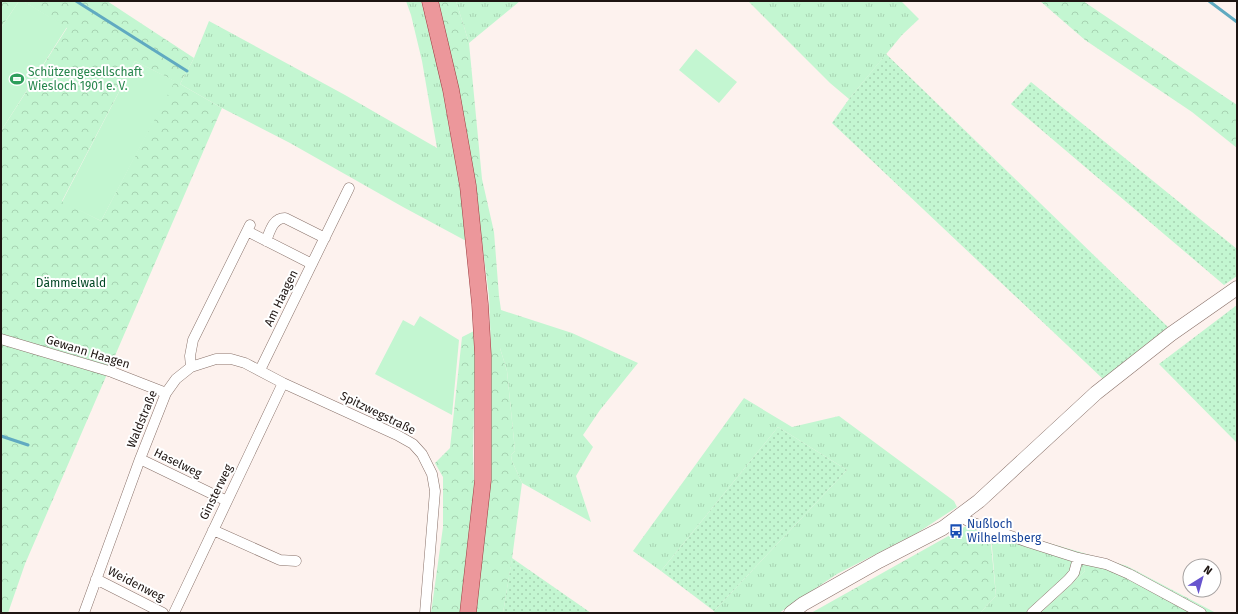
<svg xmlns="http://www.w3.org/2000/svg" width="1238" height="614" font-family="'Fira Sans',sans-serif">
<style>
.grass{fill:url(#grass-tufts)}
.forest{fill:url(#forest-crowns);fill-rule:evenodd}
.park{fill:#c3f6d1}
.garden{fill:url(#garden-dots)}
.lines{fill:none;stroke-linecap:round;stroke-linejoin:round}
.stream{stroke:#60aac1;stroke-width:3}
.minor-casing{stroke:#89726a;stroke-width:11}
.secondary-casing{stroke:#89726a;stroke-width:15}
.primary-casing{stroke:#9b3d40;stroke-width:17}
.minor{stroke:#fff;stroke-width:10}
.secondary{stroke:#fff;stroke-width:14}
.primary{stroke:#ec979b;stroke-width:16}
.labels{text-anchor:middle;stroke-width:4;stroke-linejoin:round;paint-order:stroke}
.leisure-label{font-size:12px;fill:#27864d;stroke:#fff;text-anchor:start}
.park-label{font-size:12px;fill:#004623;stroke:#fff}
.street-label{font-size:12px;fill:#1e1512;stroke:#fff}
.transit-label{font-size:12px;fill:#164399;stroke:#fff;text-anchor:start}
</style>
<defs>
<pattern id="grass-tufts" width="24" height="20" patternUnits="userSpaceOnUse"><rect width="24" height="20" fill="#c3f6d1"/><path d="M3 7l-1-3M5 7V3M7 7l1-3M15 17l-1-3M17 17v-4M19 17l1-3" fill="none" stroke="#a7d2b2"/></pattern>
<pattern id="forest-crowns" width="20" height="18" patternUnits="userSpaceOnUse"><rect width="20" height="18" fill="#c3f6d1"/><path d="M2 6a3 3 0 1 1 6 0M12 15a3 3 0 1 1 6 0" fill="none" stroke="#a7d2b2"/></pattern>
<pattern id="garden-dots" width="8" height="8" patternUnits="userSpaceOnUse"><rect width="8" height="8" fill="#c3f6d1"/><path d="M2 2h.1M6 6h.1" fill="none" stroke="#a7d2b2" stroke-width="1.8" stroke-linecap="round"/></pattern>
</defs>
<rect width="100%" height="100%" fill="#fdf2ee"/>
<!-- grass -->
<path class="grass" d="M406,1H421L440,76L460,187L468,242L403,207L290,143L222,108L180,84L194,58L209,21L345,95L437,148L422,61L411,15Z
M456,1H520L469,43Z
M748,1H901L919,19L902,35L849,99L830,83Z
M489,296H499L501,310L572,333L638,363L600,410L583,435L593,447L576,476L591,522L522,483L512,461L511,455L515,451L507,371L500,348H491Z
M744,398L792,427L839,416L954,501L957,507L917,533L837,574L779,613H715L714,611L847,470L778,427L661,571L633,551Z
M990,523L1017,534L1080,552L1085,571L1041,613H980L996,596Z"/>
<!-- forest -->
<path class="forest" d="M1,1H19L1,28Z
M23,1H107L194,58L180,84L222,108L25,564L8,613H1V131L67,28ZM135,61L174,81L101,221L62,201Z
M437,1H456L469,43L482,179L494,232L499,296H489L475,189Z
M1040,1H1083L1237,105V148L1192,112L1085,40Z
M476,330L473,452L474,484L470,546L462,613H431L443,527V477L435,463L450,448L462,337Z
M491,348H500L507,371L515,451L511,455L512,461L522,483L512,559L503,613H475L490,458Z
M968,525L990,534L996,596L980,613H811Z
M1080,552L1127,566L1216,613H1041L1085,571Z"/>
<!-- park -->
<path class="park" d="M19,1H23L67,27L1,131V28Z
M696,49L737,82L719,103L679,70Z
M135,61L175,81L101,221L62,202Z
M420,316L459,340L452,415L375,374L403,320L414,326Z"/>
<!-- garden -->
<path class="garden" d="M886,54L1168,327L1103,379L832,123L849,99Z
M1031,82L1237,249V276L1224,285L1011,104Z
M1237,305V443L1159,364Z
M778,427L847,470L714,611L661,571Z
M512,558L591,613H503Z"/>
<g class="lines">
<!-- stream -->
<path class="stream" d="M76,1L187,71
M1209,1L1237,22
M1,436L28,445"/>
<defs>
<path id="minor" d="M247,231L312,264
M266,241C270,231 273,218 285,218L325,238
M1,339L112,372L166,393
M191,367L190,356L193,340L250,225
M260,370L349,188
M140,459L227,501
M960,516L968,521L1028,542L1078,558L1106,564L1129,574L1201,613
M213,530L280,560L296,561
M96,579L163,613
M84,613L140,459L166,393L176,379L191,367L216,359H231L245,363L283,383L397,435L413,444L422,454L432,474L435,491L425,613
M174,613L283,383
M1032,613L1068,580L1074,573L1078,558"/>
<path id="secondary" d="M791,613L803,604L879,561L943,528L979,501L1096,393L1171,334L1237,288"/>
<path id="primary" d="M430,1L451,90L468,186L480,304L483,355V480L468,613"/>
</defs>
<!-- minor casing -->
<use href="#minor" class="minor-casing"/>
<!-- secondary casing -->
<use href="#secondary" class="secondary-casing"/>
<!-- primary casing -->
<use href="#primary" class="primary-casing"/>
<!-- minor -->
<use href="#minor" class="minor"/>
<!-- secondary -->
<use href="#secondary" class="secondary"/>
<!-- primary -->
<use href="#primary" class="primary"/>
</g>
<!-- icons -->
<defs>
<symbol id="stadium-bare" viewBox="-9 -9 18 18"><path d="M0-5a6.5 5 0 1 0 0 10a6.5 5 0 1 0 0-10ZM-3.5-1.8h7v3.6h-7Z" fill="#2e9e5b" stroke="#fff" stroke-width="2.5" paint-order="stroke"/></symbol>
<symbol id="bus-bare" viewBox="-9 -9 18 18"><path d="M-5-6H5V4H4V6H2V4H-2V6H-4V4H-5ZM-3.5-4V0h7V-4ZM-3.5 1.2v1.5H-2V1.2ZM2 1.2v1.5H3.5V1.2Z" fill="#1a4fb4" stroke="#fff" stroke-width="2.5" paint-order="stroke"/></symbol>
</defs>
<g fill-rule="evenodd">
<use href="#stadium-bare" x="7" y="69" width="20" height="20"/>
<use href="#bus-bare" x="946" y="521" width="20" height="20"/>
</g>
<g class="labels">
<!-- leisure labels -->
<g class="leisure-label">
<text x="28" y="76">Schützengesellschaft<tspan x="28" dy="14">Wiesloch 1901 e. V.</tspan></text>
</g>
<!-- park labels -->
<g class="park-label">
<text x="71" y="287">Dämmelwald</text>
</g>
<!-- street labels -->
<g class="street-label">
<text transform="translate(281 298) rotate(-64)" y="4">Am Haagen</text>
<text transform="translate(88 352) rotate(17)" y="4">Gewann Haagen</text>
<text transform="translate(378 413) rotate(26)" y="4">Spitzwegstraße</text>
<text transform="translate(142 419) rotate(-68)" y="4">Waldstraße</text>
<text transform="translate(178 463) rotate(26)" y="4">Haselweg</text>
<text transform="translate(216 492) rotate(-64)" y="4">Ginsterweg</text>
<text transform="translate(136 584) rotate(27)" y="4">Weidenweg</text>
</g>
<!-- transit labels -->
<g class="transit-label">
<text x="967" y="528">Nußloch<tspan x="967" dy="14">Wilhelmsberg</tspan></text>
</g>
</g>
<!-- border -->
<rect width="1238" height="614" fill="none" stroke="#1e1512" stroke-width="4"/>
<!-- north arrow -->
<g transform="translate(1202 578) rotate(37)"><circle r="19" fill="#ffffff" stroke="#a5a1a0"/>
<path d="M0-3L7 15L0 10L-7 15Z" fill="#6754ce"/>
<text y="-6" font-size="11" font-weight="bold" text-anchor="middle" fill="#1e1512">N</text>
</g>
</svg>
